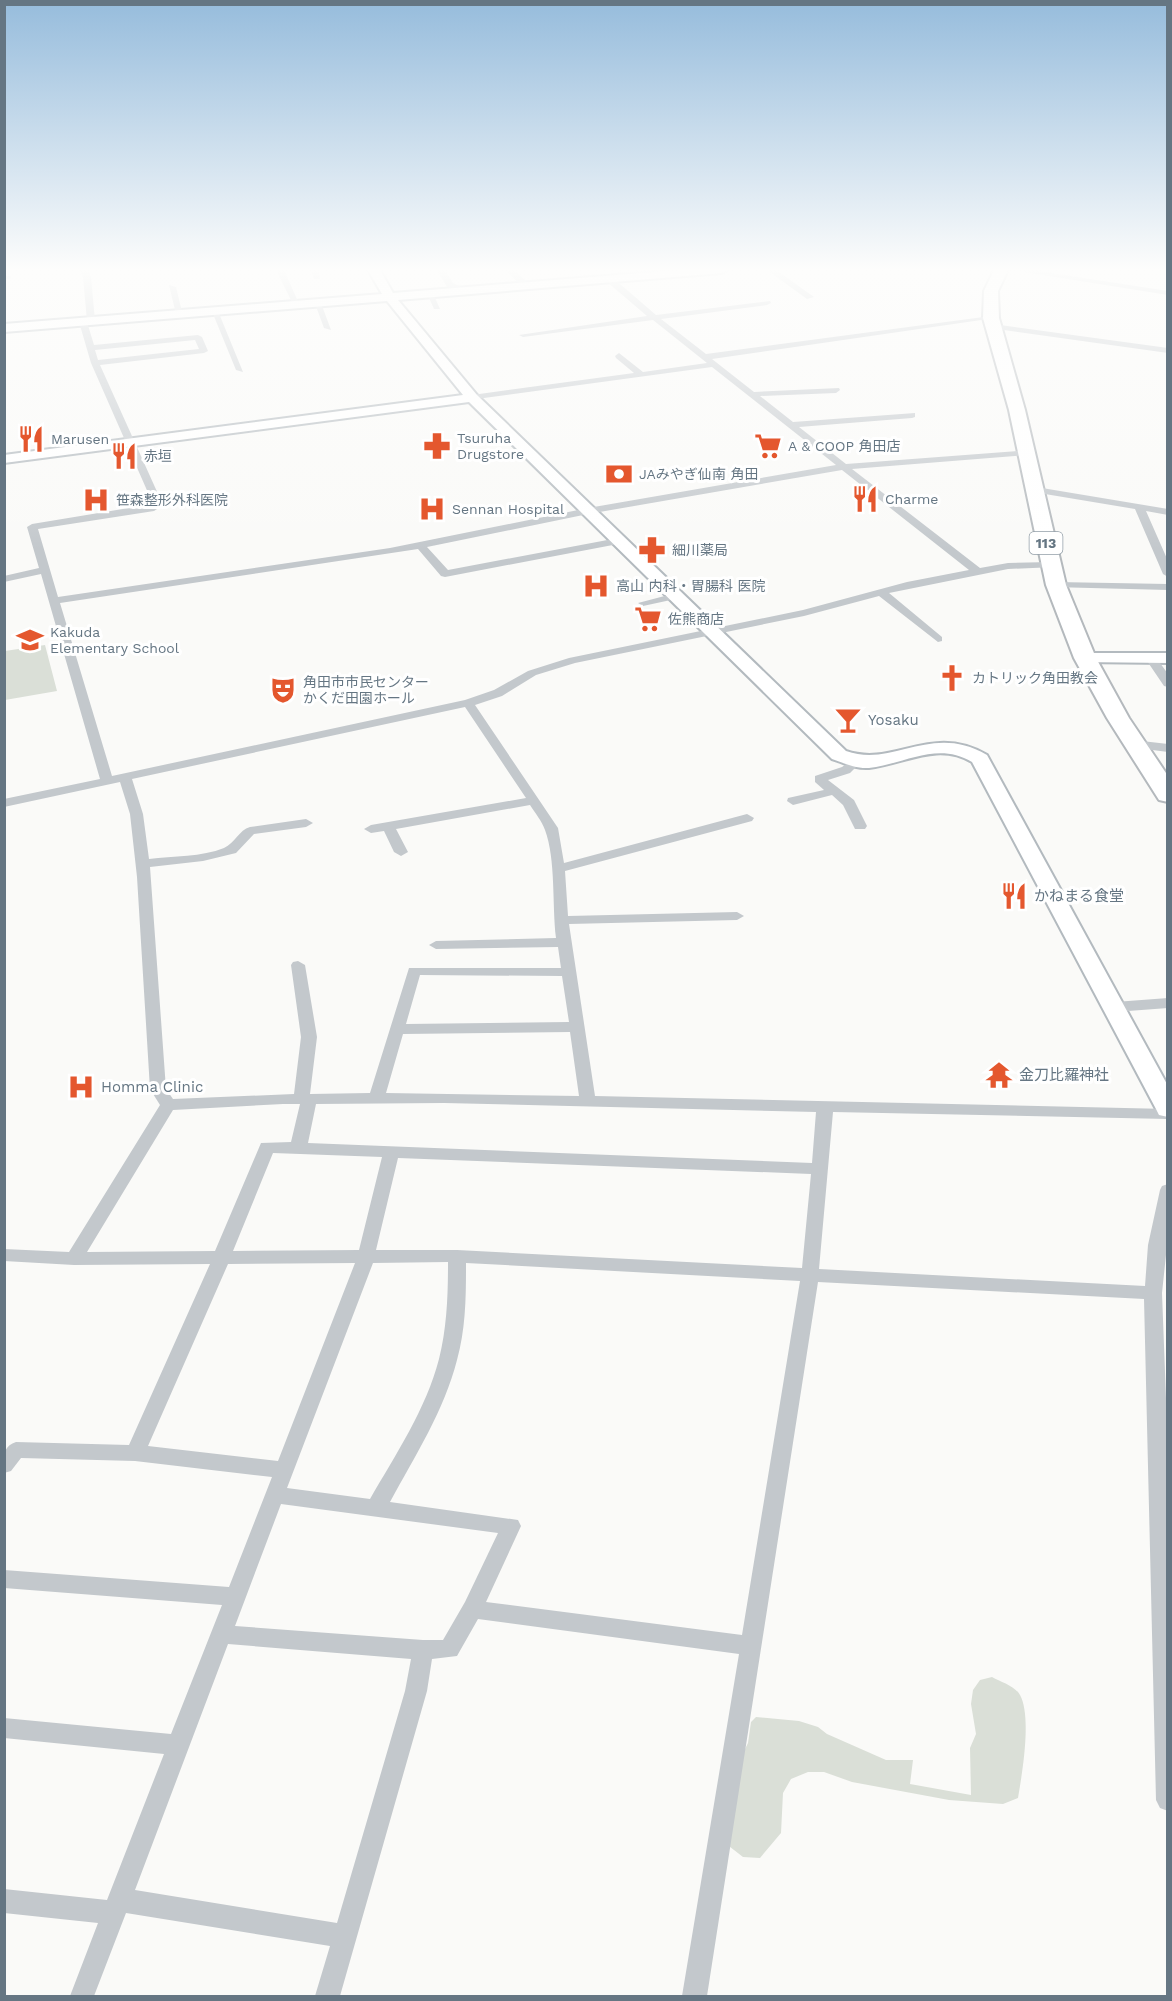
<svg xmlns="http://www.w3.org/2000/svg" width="1172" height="2001" font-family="'Work Sans','Noto Sans JP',sans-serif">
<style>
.green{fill:#dadfd7}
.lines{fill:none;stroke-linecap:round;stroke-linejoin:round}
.secondary-casing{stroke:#b3babf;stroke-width:4}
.highway-casing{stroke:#b4b9bd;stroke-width:4}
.street{fill:#c3c8cc;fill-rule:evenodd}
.secondary{fill:#fff;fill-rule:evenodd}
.highway{fill:#fff;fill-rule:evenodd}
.labels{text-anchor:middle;stroke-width:6;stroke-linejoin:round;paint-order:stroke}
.far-poi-label{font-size:14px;fill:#657683;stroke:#fff;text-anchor:start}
.shield{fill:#fff;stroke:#939fa8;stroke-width:1.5}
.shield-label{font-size:14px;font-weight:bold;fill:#657683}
.poi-label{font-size:15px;fill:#657683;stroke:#fff;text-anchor:start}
</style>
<rect width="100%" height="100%" fill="#fafaf8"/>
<!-- green -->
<path class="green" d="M45,645L57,691L5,700V651Z
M992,1677C1001,1682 1015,1686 1020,1695C1032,1717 1022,1774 1018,1798L1003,1804L949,1800L852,1782L824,1772H808L791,1779L783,1793L781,1833L760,1858L743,1857L725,1843L741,1757L748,1743L751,1722L756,1717L799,1721L818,1727L827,1734L886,1760H913L910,1784L971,1795L970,1748L976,1734L971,1704L973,1690L980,1680Z"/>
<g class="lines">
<defs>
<path id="secondary" d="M368,270H380L393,293L679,270H727L722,273L398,300L477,395L846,751C894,768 931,722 987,755L1168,1086V1117L1159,1115L1156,1109L972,762C937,741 905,764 869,768C856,769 844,763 832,759L469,402L4,463V455L463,395L387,301L4,332V324L382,294Z
M1085,653H1168V663L1079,662L1076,658Z"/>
<path id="highway" d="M994,270H1008L998,291L999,318L1025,410L1066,585L1096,658L1129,718L1168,776V802L1159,800L1107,718L1074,658L1046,585L1009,410L983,318L984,291Z"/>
</defs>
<!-- secondary casing -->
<use href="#secondary" class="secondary-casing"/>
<!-- highway casing -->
<use href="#highway" class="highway-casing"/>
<!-- street -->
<path class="street" d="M80,270H88L91,277L95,321L91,323L87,321L83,277Z
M276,270H284L300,306L293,304Z
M311,270H319L320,279H314Z
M437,270H445L453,283L463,288V292L447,287Z
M506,270H514L528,283V287H522Z
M767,270H776L814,297L807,299Z
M1012,270H1032L1168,291V295Z
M4,276H10L11,278L4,280Z
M606,277H612L656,315L770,301L771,303L767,305L661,319L706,354L991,316L995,318L712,359L754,392L839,388L840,390L836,393L760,396L793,422L915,413V417L912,418L799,427L846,464L1030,450V454L1027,455L852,469L980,568L1008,563L1051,562L1056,565L1055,567L1008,569L889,593L942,637V641L938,642L879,596L804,616L575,663L536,675L502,696L475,705L558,828L564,863L747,814L754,818L752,821L565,871L568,916L737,912L744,916L737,920L569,924L595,1096L1168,1109V1119L833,1112L819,1269L1145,1286L1148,1245L1160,1190L1162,1186L1168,1184V1236L1162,1293L1168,1451V1811L1160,1808L1156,1800L1144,1299L818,1282L707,1996H682L739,1654L478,1619L457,1656L432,1659L427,1691L340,1996H315L330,1946L126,1913L94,1996H70L98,1923L4,1913V1889L107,1900L164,1754L4,1738V1718L171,1734L222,1605L4,1588V1570L229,1587L272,1477L135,1461L21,1458L11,1471L4,1473C4,1459 1,1447 16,1442L129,1445L210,1264L74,1265L4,1261V1249L69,1252L160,1105L150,1089L137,877L130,814L120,782L4,807V799L100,779L41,574L4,582V576L39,568L27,527L32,524L153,504L91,363L79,322L83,320L87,322L94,345L198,335L202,337L208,351L204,353L100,365L163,505L154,511L38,529L58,597L390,548L588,508L836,465L712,367L469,400L468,398L472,395L634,373L616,358L615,356L619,353L643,372L707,363L653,320L523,337L519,335L647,316L606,281ZM195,340L199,349L98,360L95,350ZM842,470L969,570L907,582L803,610L569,658L528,671L494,690L465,700L112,776L60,603L418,549L441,576L445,577L618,544L623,541L618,538L448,570L427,547L588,514ZM465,707L526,798L371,825L364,829L371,833L384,831L394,852L401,856L408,852L396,829L530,805C535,813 542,821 545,830C556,860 552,904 556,938L436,941L429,945L436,949L558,947L561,968H409L370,1093L310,1094L317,1037L305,965L298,961L293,962L291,965L301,1037L294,1094L173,1099L166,1089L150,867L203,861L236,853L254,834L306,827L313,823L306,819L250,827C239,830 235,843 224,848C202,857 173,856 149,859L143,814L132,779ZM420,975L562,976L569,1022L406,1024ZM570,1032L579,1096L386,1093L403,1034ZM444,1103L816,1112L812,1163L308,1143L316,1104ZM283,1104H300L291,1142L261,1143L215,1251L87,1252L173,1110ZM273,1153L382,1157L359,1250L233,1251ZM398,1158L811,1174L802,1268L457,1250H376ZM448,1262C448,1295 447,1327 439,1359C426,1409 396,1454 370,1499L287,1488L373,1263ZM355,1263L278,1461L148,1446L228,1264ZM466,1263L800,1281L742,1635L486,1602L521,1526L518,1520L390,1502C415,1456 444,1411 457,1360C466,1328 466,1295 466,1263ZM281,1504L498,1533L465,1602L443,1640H423L235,1626ZM228,1644L411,1659L405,1691L337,1923L135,1890Z
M169,285L176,287L183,316L176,314Z
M426,291H432L440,309H434Z
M314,301L321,303L331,330L324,328Z
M211,309L218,311L243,372L236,370Z
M993,324L1168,348V353L990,328L989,326Z
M1036,487L1168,509V515L1146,511L1168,561V577L1163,574L1135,509L1033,492L1031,490Z
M1056,582L1168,584V590L1052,587L1051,585Z
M676,593L680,594V598L643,606L638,603Z
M1151,655L1155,656L1168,674V687L1164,686L1145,658Z
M1133,740L1168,744V752L1129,747V741Z
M856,757L862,761L850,773L828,780L854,800L867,826L865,829H855L843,805L832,795L793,805L787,801L788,798L824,790L815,782V776L842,767Z
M1168,998V1008L1115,1012L1107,1007L1115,1002Z"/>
<!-- secondary -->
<use href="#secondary" class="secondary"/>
<!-- highway -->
<use href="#highway" class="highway"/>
</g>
<!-- sky -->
<linearGradient id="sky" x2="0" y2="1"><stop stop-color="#96bcdc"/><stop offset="0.49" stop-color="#fdfdfc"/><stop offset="1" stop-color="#fdfdfc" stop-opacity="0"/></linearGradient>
<rect width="1172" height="550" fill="url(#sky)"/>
<!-- icons -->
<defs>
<symbol id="restaurant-bare" viewBox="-9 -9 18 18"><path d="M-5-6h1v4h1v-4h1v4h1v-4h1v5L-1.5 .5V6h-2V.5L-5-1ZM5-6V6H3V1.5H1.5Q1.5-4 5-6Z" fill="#e4572e" stroke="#fff" stroke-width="2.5" paint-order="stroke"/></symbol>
<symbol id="pharmacy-bare" viewBox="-9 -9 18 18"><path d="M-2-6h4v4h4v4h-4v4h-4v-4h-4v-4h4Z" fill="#e4572e" stroke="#fff" stroke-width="2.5" paint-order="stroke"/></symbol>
<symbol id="supermarket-bare" viewBox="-9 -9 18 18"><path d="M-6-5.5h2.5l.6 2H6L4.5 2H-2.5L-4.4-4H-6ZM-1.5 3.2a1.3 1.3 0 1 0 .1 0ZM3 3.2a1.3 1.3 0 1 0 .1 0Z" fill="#e4572e" stroke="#fff" stroke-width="2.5" paint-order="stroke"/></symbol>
<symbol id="bank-bare" viewBox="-9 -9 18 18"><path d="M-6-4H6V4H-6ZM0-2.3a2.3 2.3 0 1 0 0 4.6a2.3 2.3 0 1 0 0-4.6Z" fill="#e4572e" stroke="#fff" stroke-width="2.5" paint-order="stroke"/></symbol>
<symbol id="hospital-bare" viewBox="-9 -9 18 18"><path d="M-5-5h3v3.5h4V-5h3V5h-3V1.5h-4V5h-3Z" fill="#e4572e" stroke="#fff" stroke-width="2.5" paint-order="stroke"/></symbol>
<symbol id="school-bare" viewBox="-9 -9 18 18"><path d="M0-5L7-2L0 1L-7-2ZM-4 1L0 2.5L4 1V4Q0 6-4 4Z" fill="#e4572e" stroke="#fff" stroke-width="2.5" paint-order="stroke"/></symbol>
<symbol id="church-bare" viewBox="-9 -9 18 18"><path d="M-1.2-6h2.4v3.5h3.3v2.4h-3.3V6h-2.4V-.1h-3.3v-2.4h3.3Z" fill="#e4572e" stroke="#fff" stroke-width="2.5" paint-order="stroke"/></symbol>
<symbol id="theatre-bare" viewBox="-9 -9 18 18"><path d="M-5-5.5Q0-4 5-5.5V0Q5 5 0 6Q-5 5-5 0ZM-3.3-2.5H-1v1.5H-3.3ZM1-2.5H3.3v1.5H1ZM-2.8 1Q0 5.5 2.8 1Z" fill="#e4572e" stroke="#fff" stroke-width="2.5" paint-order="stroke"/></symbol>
<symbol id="bar-bare" viewBox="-9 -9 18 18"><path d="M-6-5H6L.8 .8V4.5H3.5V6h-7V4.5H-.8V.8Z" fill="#e4572e" stroke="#fff" stroke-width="2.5" paint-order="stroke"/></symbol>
<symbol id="temple-bare" viewBox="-9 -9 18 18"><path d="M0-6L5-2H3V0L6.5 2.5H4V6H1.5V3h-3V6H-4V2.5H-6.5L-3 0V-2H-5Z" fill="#e4572e" stroke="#fff" stroke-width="2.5" paint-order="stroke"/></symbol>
</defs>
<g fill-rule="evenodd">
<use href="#restaurant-bare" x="12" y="420" width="38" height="38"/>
<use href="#pharmacy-bare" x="418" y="427" width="38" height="38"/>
<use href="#supermarket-bare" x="749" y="427" width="38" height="38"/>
<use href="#restaurant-bare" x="105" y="437" width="38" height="38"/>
<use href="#bank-bare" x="600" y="455" width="38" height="38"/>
<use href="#restaurant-bare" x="846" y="480" width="38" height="38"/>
<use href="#hospital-bare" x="77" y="481" width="38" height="38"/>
<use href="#hospital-bare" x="413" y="490" width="38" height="38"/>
<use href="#pharmacy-bare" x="633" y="531" width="38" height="38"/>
<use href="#hospital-bare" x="577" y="567" width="38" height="38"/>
<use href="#supermarket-bare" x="629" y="600" width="38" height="38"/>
<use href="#school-bare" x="11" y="621" width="38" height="38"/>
<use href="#church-bare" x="933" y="659" width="38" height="38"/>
<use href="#theatre-bare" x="264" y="671" width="38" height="38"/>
<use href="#bar-bare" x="829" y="701" width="38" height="38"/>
<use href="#restaurant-bare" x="995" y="877" width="38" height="38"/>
<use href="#temple-bare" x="980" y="1056" width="38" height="38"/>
<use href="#hospital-bare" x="62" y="1068" width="38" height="38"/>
</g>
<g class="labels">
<!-- far-poi labels -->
<g class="far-poi-label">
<text x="457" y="443">Tsuruha<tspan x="457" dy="16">Drugstore</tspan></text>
<text x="51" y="444">Marusen</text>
<text x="788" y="451">A &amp; COOP 角田店</text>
<text x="144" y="461">赤垣</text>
<text x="639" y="479">JAみやぎ仙南 角田</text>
<text x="885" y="504">Charme</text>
<text x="116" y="505">笹森整形外科医院</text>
<text x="452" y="514">Sennan Hospital</text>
<text x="672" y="555">細川薬局</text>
<text x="616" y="591">高山 内科・胃腸科 医院</text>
<text x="668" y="624">佐熊商店</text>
<text x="50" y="637">Kakuda<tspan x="50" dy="16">Elementary School</tspan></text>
<text x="972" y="683">カトリック角田教会</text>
<text x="303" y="687">角田市市民センター<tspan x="303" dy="16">かくだ田園ホール</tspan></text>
</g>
<!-- shield labels -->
<rect class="shield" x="1029.5" y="532" width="33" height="22" rx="4.5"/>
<g class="shield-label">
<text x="1046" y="548">113</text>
</g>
<!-- poi labels -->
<g class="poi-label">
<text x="868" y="725">Yosaku</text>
<text x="1034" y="901">かねまる食堂</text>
<text x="1019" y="1080">金刀比羅神社</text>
<text x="101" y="1092">Homma Clinic</text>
</g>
</g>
<!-- border -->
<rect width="1172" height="2001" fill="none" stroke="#657683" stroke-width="12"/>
</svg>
